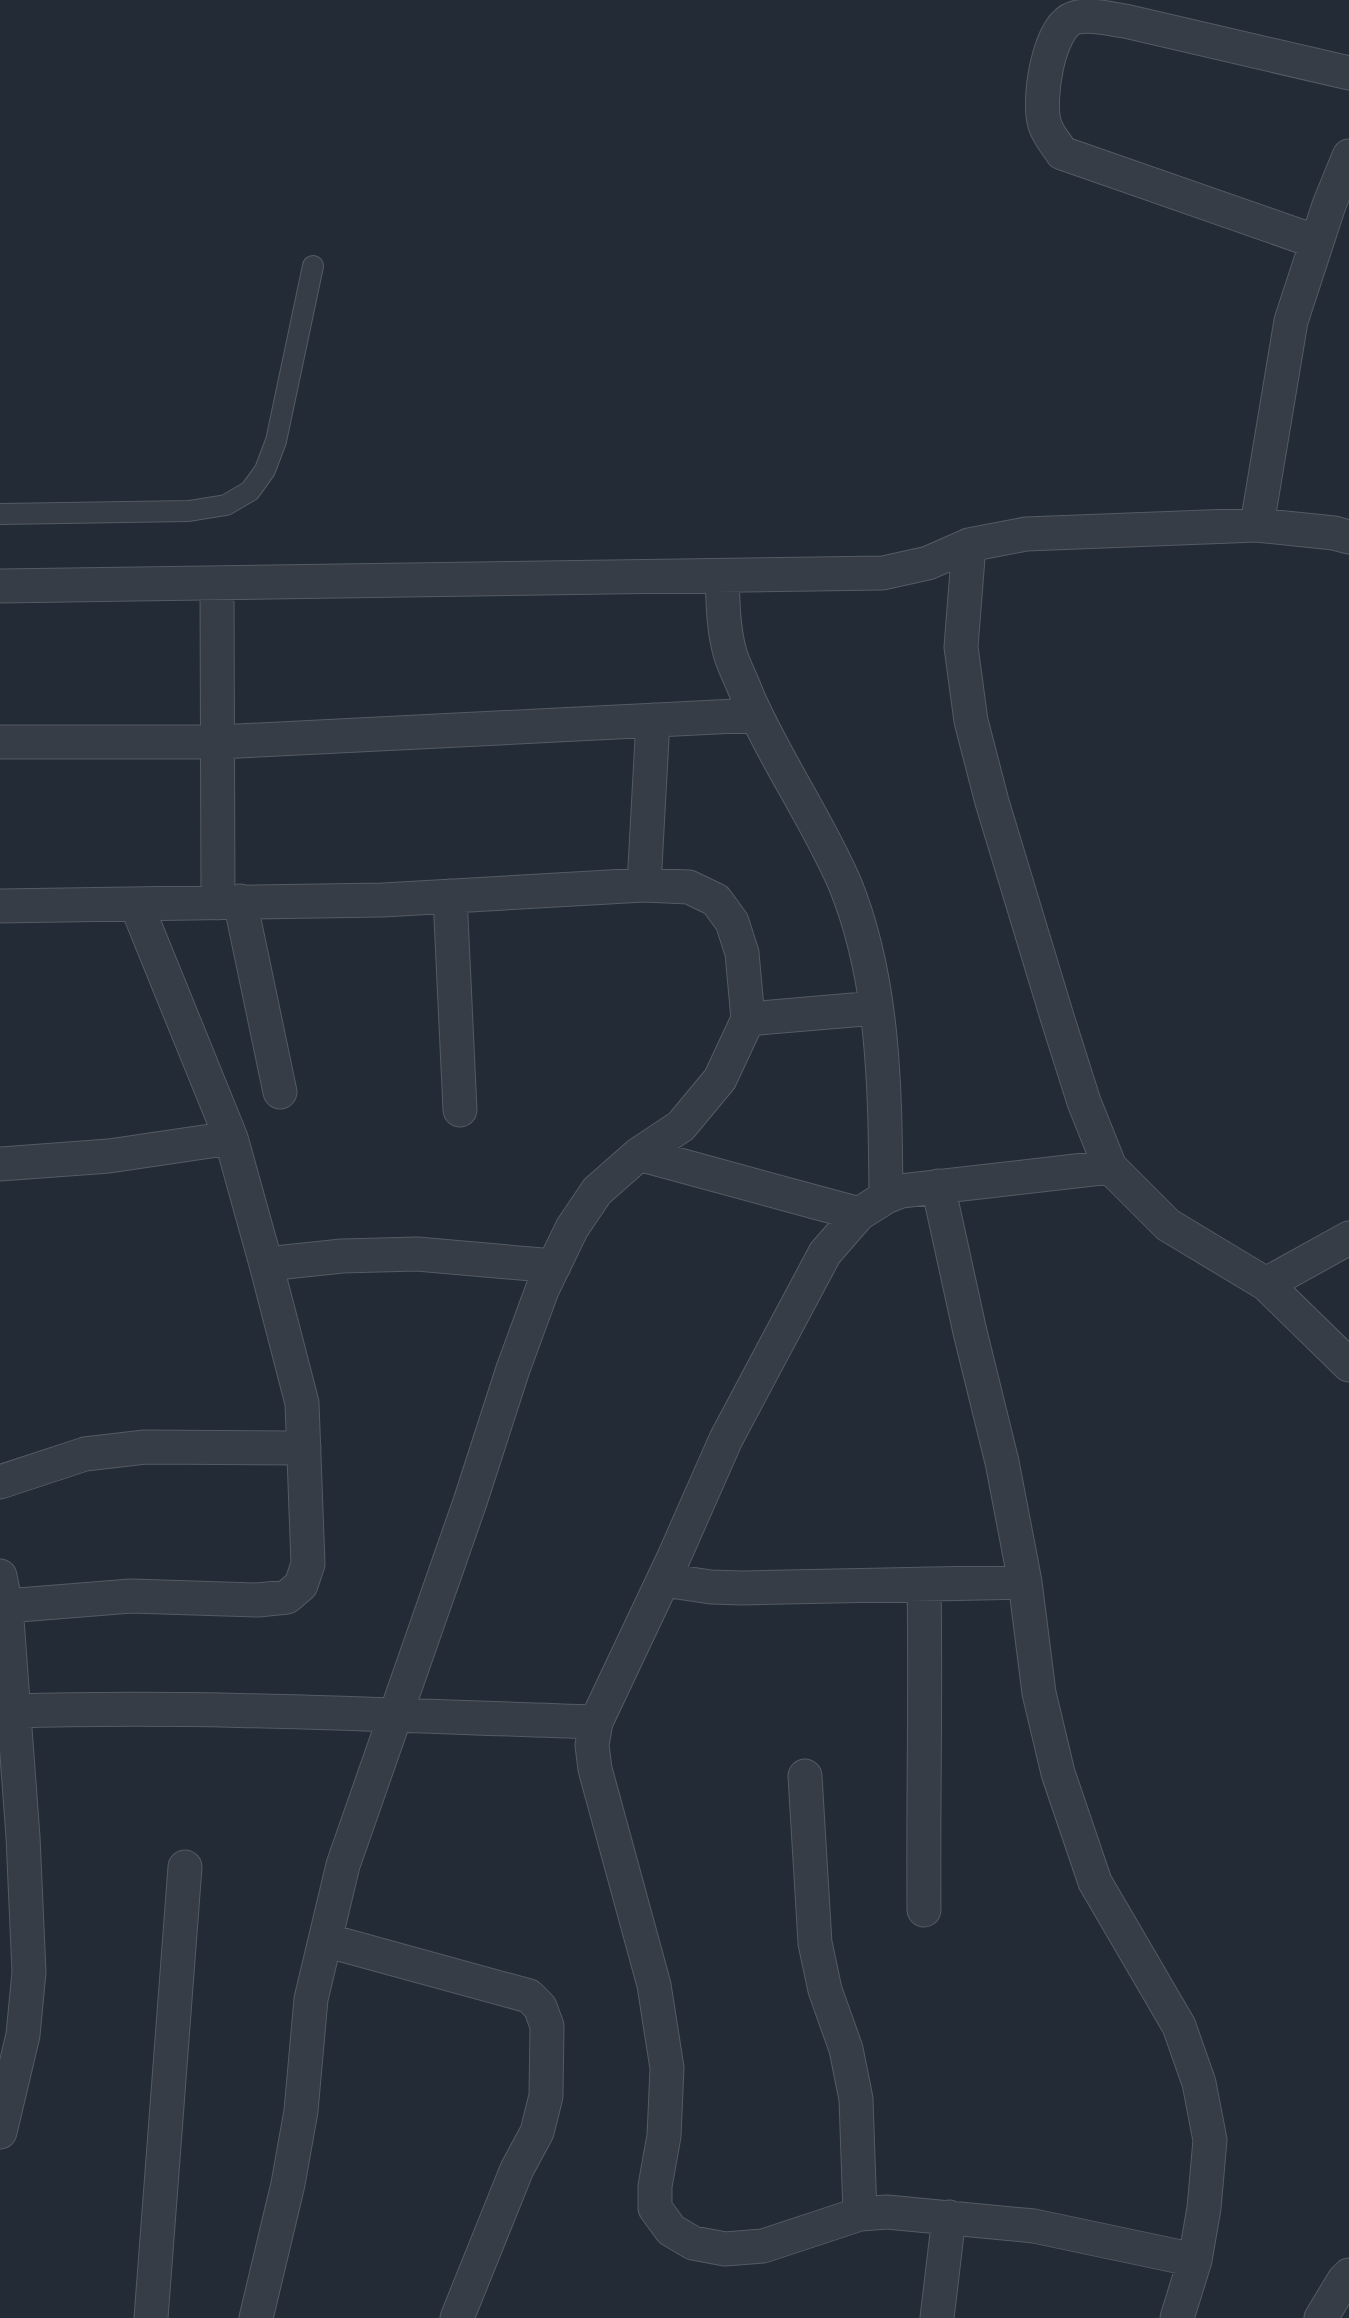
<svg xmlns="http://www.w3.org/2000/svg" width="1349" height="2318" font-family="'DejaVu Sans',sans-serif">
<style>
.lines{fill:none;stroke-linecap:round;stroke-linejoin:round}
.lane-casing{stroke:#545b64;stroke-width:22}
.street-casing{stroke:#545b64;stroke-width:35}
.lane{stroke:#363d46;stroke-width:20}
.street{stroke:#363d46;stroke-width:33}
</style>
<rect width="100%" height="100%" fill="#232b36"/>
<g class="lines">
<defs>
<path id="lane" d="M0,514L189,511L226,505L250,491L265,470L276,441L313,266"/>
<path id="street" d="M1317,242L1062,153C1057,145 1048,135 1045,125C1037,102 1048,27 1074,18C1089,13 1110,19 1125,21L1349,73
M1257,525L1291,321L1329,205L1349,156
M969,545L961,647L971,721L992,802L1058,1020L1084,1102L1110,1167L1168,1225L1266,1284L1349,1365
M722,576C723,602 723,628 730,653C734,667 742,681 747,695C775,760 817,819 845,884C885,982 885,1093 886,1197
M217,584L218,903
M0,586L883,573L928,563L969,545L1026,534L1257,525L1334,533L1349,537
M0,742H219L756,715
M644,885L653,720
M450,896L460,1110
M240,901L280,1092
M0,906L383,900L644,885L689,887L716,900L732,922L742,953L748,1019L720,1079L681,1126L639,1154L597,1191L572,1228L542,1290L513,1369L470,1502L343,1865L311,1999L301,2111L288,2184L256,2318
M748,1019L876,1008
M639,1154L859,1214
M0,1164L109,1156L231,1138
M1110,1167L901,1191L886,1197L859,1214L825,1253L726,1439L674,1557L596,1722L592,1745L595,1769L654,1985L667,2068L664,2136L655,2186V2208L671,2230L693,2243L725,2249L763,2246L860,2214L887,2212L1034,2226L1195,2260
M938,1186L970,1332L1002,1462L1025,1582L1039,1693L1058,1773L1095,1882L1179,2026L1199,2083L1210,2140L1204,2208L1195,2260L1177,2318
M266,1264L342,1256L417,1254L554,1266
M1266,1284L1349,1238
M0,1482L85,1454L145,1447L304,1448
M0,1576L6,1606L23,1837L29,1972L23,2035L0,2132
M664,1580L711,1587L742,1588L1025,1582
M6,1606L131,1596L258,1600L287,1597L301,1585L308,1564L302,1403L266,1264L231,1138L136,904
M13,1711C208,1705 402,1716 596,1722
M805,1776L815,1943L825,1990L846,2049L856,2099L860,2214
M924,1910C923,1801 926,1693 924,1584
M325,1940L529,1996L540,2007L547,2026L546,2096L537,2132L517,2169L457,2318
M151,2318L185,1867
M937,2318L949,2217
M1321,2318L1344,2280L1349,2275"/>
</defs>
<!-- lane casing -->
<use href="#lane" class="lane-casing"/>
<!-- street casing -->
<use href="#street" class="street-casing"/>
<!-- lane -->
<use href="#lane" class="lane"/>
<!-- street -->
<use href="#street" class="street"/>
</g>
</svg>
